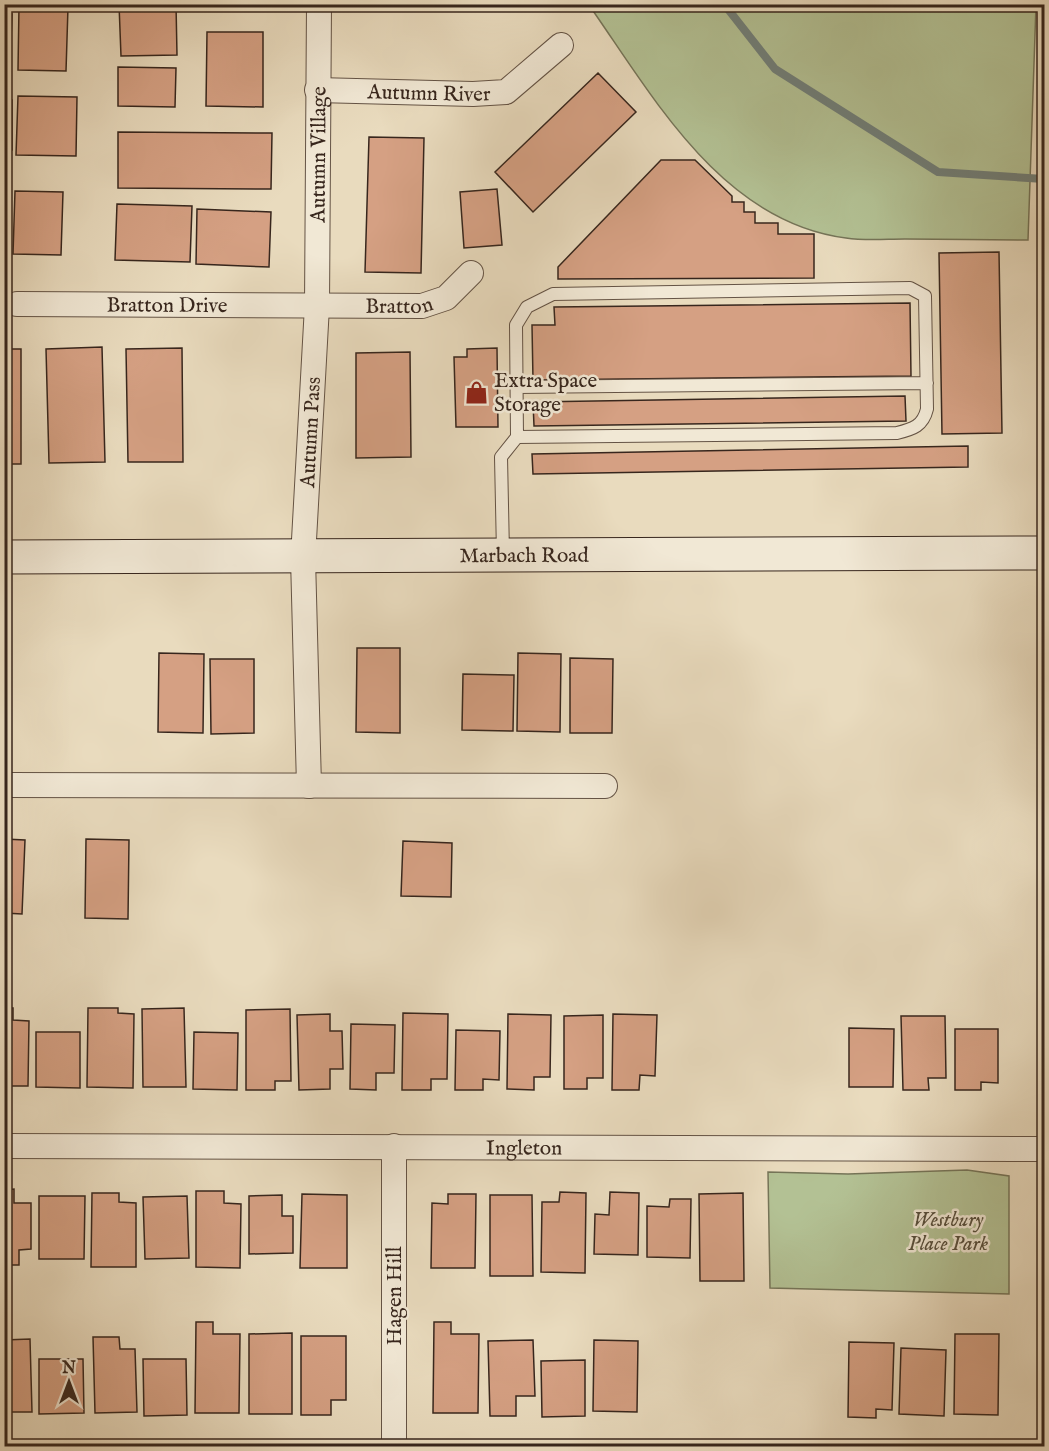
<svg xmlns="http://www.w3.org/2000/svg" width="1049" height="1451" font-family="'IM FELL English',serif">
<style>
.green{fill:#b3c194;stroke:#757458;stroke-width:1.5}
.lines{fill:none;stroke-linecap:round;stroke-linejoin:round}
.stream{stroke:#717f79;stroke-width:8}
.building{fill:#d5a083;stroke:#37261d;stroke-width:1.5}
.service-casing{stroke:#645345;stroke-width:14}
.minor-casing{stroke:#645345;stroke-width:26}
.secondary-casing{stroke:#37261d;stroke-width:35}
.service{stroke:#f1e8d5;stroke-width:12}
.minor{stroke:#f1e8d5;stroke-width:24}
.secondary{stroke:#f1e8d5;stroke-width:33}
.labels{text-anchor:middle;stroke-width:5;stroke-linejoin:round;paint-order:stroke}
.street-label{font-size:21px;fill:#37261d;stroke:#f1e8d5}
.poi-label{font-size:21px;fill:#37261d;stroke:#f1e8d5;text-anchor:start}
.park-label{font-size:21px;font-style:italic;fill:#564d3b;stroke:#f1e8d5}
</style>
<rect width="100%" height="100%" fill="#e9dbbe"/>
<filter id="stains"><feTurbulence type="fractalNoise" baseFrequency=".00333" numOctaves="4"/><feColorMatrix values="0 0 0 0 .2 0 0 0 0 .09 0 0 0 0 .02 0 0 0 .5 -.17"/></filter>
<radialGradient id="worn" r=".72"><stop offset=".6" stop-color="#630" stop-opacity="0"/><stop offset="1" stop-color="#630" stop-opacity=".3"/></radialGradient>
<!-- green -->
<path class="green" d="M589,5H1036L1028,240C987,240 946,239 905,239C886,239 865,241 846,238C722,222 654,98 589,5Z
M967,1170L1009,1176V1294L770,1288L768,1172L848,1174Z"/>
<g class="lines">
<!-- stream -->
<path class="stream" d="M724,4L775,69L938,172L1044,179"/>
</g>
<!-- building -->
<path class="building" d="M119,4H176L177,55L121,56Z
M19,6L68,7L66,71L18,70Z
M4,14H12L10,65L4,64Z
M207,32H263V107L206,106Z
M118,67L176,68L175,107L118,106Z
M598,73L636,112L533,212L495,172Z
M18,96L77,97L76,156L16,155Z
M4,100H12V150H4Z
M118,132L272,133L271,189L118,188Z
M369,137L424,138L421,273L365,272Z
M661,160H695L732,196V202H744V212H755V223H778V234H814V278L558,279V267Z
M497,189L502,245L464,248L460,192Z
M15,191L63,192L61,255L13,254Z
M4,198L11,199L10,248H4Z
M117,204L192,206L190,262L115,260Z
M197,209L271,212L269,267L196,264Z
M999,252L1002,433L942,434L939,253Z
M910,303L911,376L533,380L532,325H555L554,307Z
M102,347L105,462L49,463L46,349Z
M182,348L183,462H128L126,349Z
M497,348L498,427H456L454,357H467V349Z
M4,349H21V464H4Z
M410,352L411,457L356,458V353Z
M905,396L906,421L534,426L533,402Z
M968,446V467L533,474L532,454Z
M357,648H400V733L356,732Z
M159,653L204,654L203,733L158,732Z
M518,653L561,654L560,732L517,731Z
M570,658L613,659L612,733H570Z
M210,659H254V733L211,734Z
M463,674L514,675L513,731L462,730Z
M4,839L25,840L22,914L4,913Z
M86,839L129,840L128,919L85,918Z
M403,841L452,843L451,897L401,896Z
M4,1008H13V1020L29,1021L28,1086H4Z
M88,1008H118V1013L134,1014L133,1088L87,1087Z
M184,1008L186,1087H143L142,1009Z
M290,1009L291,1081H275V1090H246V1010Z
M403,1013L448,1014L447,1079H431V1090H402Z
M330,1014V1031H342L343,1069H330V1089L299,1090L297,1015Z
M508,1014L551,1015L550,1077H534V1090L507,1089Z
M613,1014L657,1015L655,1076L640,1075L639,1090H612Z
M603,1015V1078H587V1089H564V1016Z
M901,1016H945L946,1078H928L929,1090H903Z
M351,1024L395,1025L394,1073H376V1090L350,1089Z
M849,1028L894,1029L893,1087H849Z
M955,1029H998V1083L981,1082V1090H955Z
M456,1030L500,1031L499,1080L483,1079V1090H455Z
M36,1032H80V1088L36,1087Z
M194,1032L238,1033L237,1090L193,1089Z
M14,1189V1203H31V1249L19,1250V1265H4V1190Z
M196,1191H224V1203L241,1204L240,1268L196,1267Z
M560,1192L586,1193L585,1273L541,1272L542,1202H559Z
M610,1192L639,1193L638,1255L594,1254L595,1214L609,1215Z
M92,1193H119V1202L136,1203V1267H91Z
M743,1193L744,1281H700L699,1194Z
M302,1194L347,1195V1268H300Z
M448,1194H476L475,1268H431L432,1203L448,1204Z
M282,1195V1216H293V1253L249,1254V1196Z
M490,1195H532L533,1276H490Z
M39,1196H85L84,1259H39Z
M187,1196L189,1258L145,1259L143,1197Z
M670,1199H691L690,1258L647,1257V1206L669,1207Z
M196,1322H213V1334H240L239,1413H195Z
M434,1322H451V1334H479L478,1413H433Z
M292,1333V1414H249V1334Z
M955,1334H999L998,1415L954,1414Z
M301,1336H346V1400H331V1415H301Z
M93,1337H119L120,1349H135L137,1412L95,1413Z
M30,1339L32,1412H4V1340Z
M533,1340L535,1396H516V1416H490L488,1341Z
M594,1340L638,1341L637,1412L593,1411Z
M849,1342L894,1343L892,1410L876,1409V1418L848,1417Z
M901,1348L946,1350L944,1416L899,1414Z
M39,1359H83L84,1413L39,1414Z
M143,1359H186L187,1415L144,1416Z
M585,1360V1416L542,1417L541,1361Z"/>
<g class="lines">
<defs>
<path id="service" d="M517,387L927,383
M503,553L501,457L517,437L516,325L527,307L553,294L910,288L925,296L927,409C923,426 913,429 897,433L517,437"/>
<g id="minor">
<path id="s1" d="M317,90L473,94L506,92L561,45"/>
<path id="s2" d="M17,304L422,306L446,298L471,273"/>
<path d="M4,785L605,786"/>
<path id="s3" d="M309,786L303,558L317,306L319,4"/>
<path id="s4" d="M4,1146L1044,1149"/>
<path d="M394,1146V1446"/>
</g>
<g id="secondary">
<path id="s5" d="M4,557L1044,553"/>
</g>
</defs>
<!-- service casing -->
<use href="#service" class="service-casing"/>
<!-- minor casing -->
<use href="#minor" class="minor-casing"/>
<!-- secondary casing -->
<use href="#secondary" class="secondary-casing"/>
<!-- service -->
<use href="#service" class="service"/>
<!-- minor -->
<use href="#minor" class="minor"/>
<!-- secondary -->
<use href="#secondary" class="secondary"/>
</g>
<!-- icons -->
<defs>
<symbol id="shop-bare" viewBox="-9 -9 18 18"><path d="M-5-2.5h2.3a2.7 3.5 0 0 1 5.4 0H5L5.5 6h-11ZM-1.5-2.5h3a1.5 2.3 0 0 0-3 0Z" fill="#8f2418" stroke="#f1e8d5" stroke-width="2.5" paint-order="stroke"/></symbol>
</defs>
<g fill-rule="evenodd">
<use href="#shop-bare" x="460" y="376" width="33" height="33"/>
</g>
<g class="labels">
<!-- street labels -->
<g class="street-label">
<text dy="7" stroke="none"><textPath href="#s1" startOffset="112">Autumn River</textPath></text>
<text dy="7" stroke="none"><textPath href="#s3" startOffset="632">Autumn Village</textPath></text>
<text dy="7" stroke="none"><textPath href="#s2" startOffset="382">Bratton</textPath></text>
<text dy="7" stroke="none"><textPath href="#s2" startOffset="150">Bratton Drive</textPath></text>
<text dy="7" stroke="none"><textPath href="#s3" startOffset="354">Autumn Pass</textPath></text>
<text dy="7" stroke="none"><textPath href="#s5" startOffset="520">Marbach Road</textPath></text>
<text dy="7" stroke="none"><textPath href="#s4" startOffset="520">Ingleton</textPath></text>
<text transform="translate(394 1296) rotate(-90)" y="7">Hagen Hill</text>
</g>
<!-- poi labels -->
<g class="poi-label">
<text x="494" y="387">Extra Space<tspan x="494" dy="24">Storage</tspan></text>
</g>
<!-- park labels -->
<g class="park-label">
<text x="948" y="1226">Westbury<tspan x="948" dy="24">Place Park</tspan></text>
</g>
</g>
<!-- margin -->
<rect width="1049" height="1451" fill="none" stroke="#e9dbbe" stroke-width="24"/>
<rect x="6" y="6" width="1037" height="1439" fill="none" stroke="#37261d" stroke-width="3"/>
<rect x="12" y="12" width="1025" height="1427" fill="none" stroke="#37261d" stroke-width="1.5"/>
<!-- north arrow -->
<g transform="translate(69 1382)" stroke="#f1e8d5" stroke-width="4.5" paint-order="stroke">
<path d="M0-4.5L10 22L0 15L-10 22Z" fill="#37261d"/>
<text y="-9" font-size="16" font-weight="bold" text-anchor="middle" fill="#37261d">N</text>
</g>
<rect width="100%" height="100%" filter="url(#stains)"/>
<rect width="100%" height="100%" fill="url(#worn)"/>
</svg>
